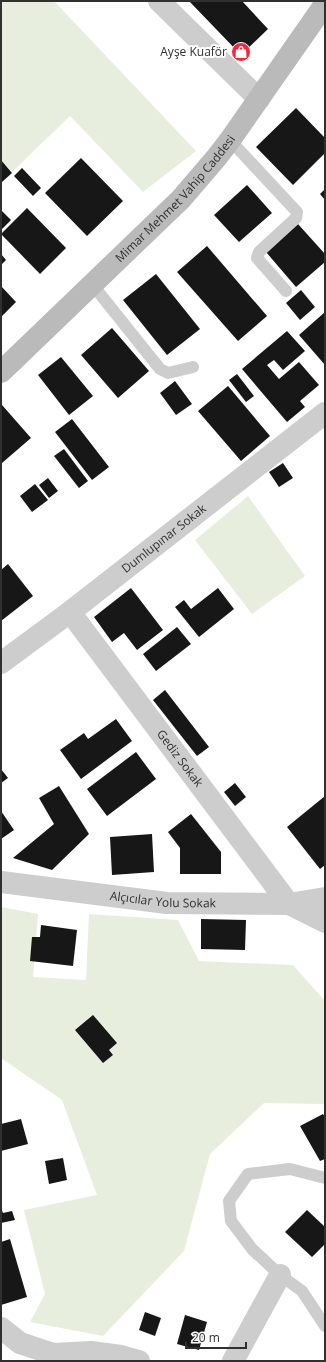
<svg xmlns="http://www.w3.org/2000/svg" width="326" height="1362" font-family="'Open Sans',sans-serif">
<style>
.green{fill:#e7eedd}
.building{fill:#171717}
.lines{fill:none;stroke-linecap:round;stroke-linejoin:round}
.lane{stroke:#cdcdcd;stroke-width:12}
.street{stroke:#cdcdcd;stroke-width:22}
.secondary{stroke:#bababa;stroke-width:22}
.labels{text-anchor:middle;stroke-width:4;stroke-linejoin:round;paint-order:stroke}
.poi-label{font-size:12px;fill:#303030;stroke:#fff;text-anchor:end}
.street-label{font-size:12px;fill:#303030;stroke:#fff}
</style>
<rect width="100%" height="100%" fill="#fff"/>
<!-- green -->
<path class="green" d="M1,1H54L196,151L143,192L70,116L12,172L1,160Z
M248,496L305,576L252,614L195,540Z
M1,907L38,914L33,977L86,980L89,914L178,920L199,961L293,965L325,1001V1104L264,1103L210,1154L184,1251L103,1336L30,1322L45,1294L24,1210L97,1195L62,1100L1,1058Z"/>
<!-- building -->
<path class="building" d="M189,1H242L268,29L241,55Z
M296,108L325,138V153L293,185L256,147Z
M81,158L123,201L87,236L45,193Z
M1,160L12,173L2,182L1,180Z
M22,168L41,188L33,196L14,176Z
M247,185L272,213L239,242L214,215Z
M325,189V200L320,194Z
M27,208L66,248L40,274L1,234Z
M1,210L11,220L1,230Z
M298,224L325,254V262L296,287L266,252Z
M207,246L267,316L238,341L177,272Z
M1,254L6,260L1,265Z
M156,274L200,329L167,355L123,300Z
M1,286L16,302L1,317Z
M301,290L315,307L300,320L286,303Z
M325,312V365L299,335Z
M112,328L149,371L118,398L81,355Z
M287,331L305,351L283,370L274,360L267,365L279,379L299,362L319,385L300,401L305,407L287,422L242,369Z
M61,357L93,396L69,415L38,375Z
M237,374L254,396L246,402L229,380Z
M175,381L192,404L176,415L160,393Z
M228,386L270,436L241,461L198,411Z
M1,405H2L31,438L2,463L1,462Z
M72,419L109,467L92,480L55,432Z
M64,449L88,481L79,488L54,456Z
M283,463L293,478L279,487L269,472Z
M48,478L58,491L49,498L39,485Z
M35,484L48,500L32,512L20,496Z
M8,564L33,596L1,621V570Z
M131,588L163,630L137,650L124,633L112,642L94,617Z
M218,588L234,609L199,637L175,607L184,600L191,609Z
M177,627L191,644L156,671L143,654Z
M165,690L209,747L197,756L153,700Z
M116,719L132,741L81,779L60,750L84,733L88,739Z
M136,752L156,779L107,816L87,789Z
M1,769L8,778L1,783Z
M235,783L246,797L235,806L224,792Z
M59,786L89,834L52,870L13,858L54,824L39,798Z
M325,796V865L320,869L287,827Z
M1,811L14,830L1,839Z
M191,814L221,852V874H180V848L168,832Z
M152,834L154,872L112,875L110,837Z
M201,919L246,920L245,950L201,949Z
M41,925L77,930L73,966L30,961L32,937H40Z
M93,1015L117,1043L109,1050L113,1055L103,1063L75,1030Z
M323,1114L325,1117V1159L320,1161L300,1126Z
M21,1119L28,1144L1,1151V1124Z
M63,1158L67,1180L49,1184L45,1161Z
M1,1208L3,1213L12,1211L15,1220L1,1223Z
M307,1210L325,1227V1244L312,1257L285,1232Z
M10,1239L27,1297L1,1305V1242Z
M145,1312L161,1318L155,1336L139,1330Z
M185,1315L207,1322L199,1350L177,1344Z"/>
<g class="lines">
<!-- lane -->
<path class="lane" d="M230,140L297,212L296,218L259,252L257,258L286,291
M92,284L160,369L168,373L193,367
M325,1178L290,1169L248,1174L229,1201L231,1221L252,1249L280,1275L302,1291L325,1326"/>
<!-- street -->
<g class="street">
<path d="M159,1L259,99"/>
<path id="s1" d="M70,612L289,904L325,922"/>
<path id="s2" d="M1,663L70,612L325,413"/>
<path id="s3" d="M1,882L167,903L289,904L325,898"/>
<path d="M1,1328L20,1343L53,1354L91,1352L121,1356L139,1361"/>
<path d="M233,1361L280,1275"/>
</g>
<!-- secondary -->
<path class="secondary" id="s4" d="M1,372L181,199L217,157L230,140L325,4"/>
</g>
<!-- icons -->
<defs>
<symbol id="shop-disc" viewBox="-11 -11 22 22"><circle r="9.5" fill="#f0293c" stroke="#fff"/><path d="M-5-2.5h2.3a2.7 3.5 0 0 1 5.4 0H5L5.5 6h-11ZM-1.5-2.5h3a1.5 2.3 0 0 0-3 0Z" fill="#fff"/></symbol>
</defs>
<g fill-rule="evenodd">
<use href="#shop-disc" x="230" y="41" width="22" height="22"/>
</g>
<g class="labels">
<!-- poi labels -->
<g class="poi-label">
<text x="227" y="56">Ayşe Kuaför</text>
</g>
<!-- street labels -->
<g class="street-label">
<text dy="4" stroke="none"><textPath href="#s4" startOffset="246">Mimar Mehmet Vahip Caddesi</textPath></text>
<text dy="4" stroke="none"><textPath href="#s2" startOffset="205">Dumlupınar Sokak</textPath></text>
<text dy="4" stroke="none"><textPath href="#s1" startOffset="183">Gediz Sokak</textPath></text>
<text dy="4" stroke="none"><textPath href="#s3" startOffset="163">Alçıcılar Yolu Sokak</textPath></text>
</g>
</g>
<!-- border -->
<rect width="326" height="1362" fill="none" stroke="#303030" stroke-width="4"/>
<!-- scale -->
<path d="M186 1342v6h60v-6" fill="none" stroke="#303030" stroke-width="2"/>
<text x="192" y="1342" font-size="12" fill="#303030" stroke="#ffffff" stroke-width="3" paint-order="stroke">20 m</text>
</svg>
